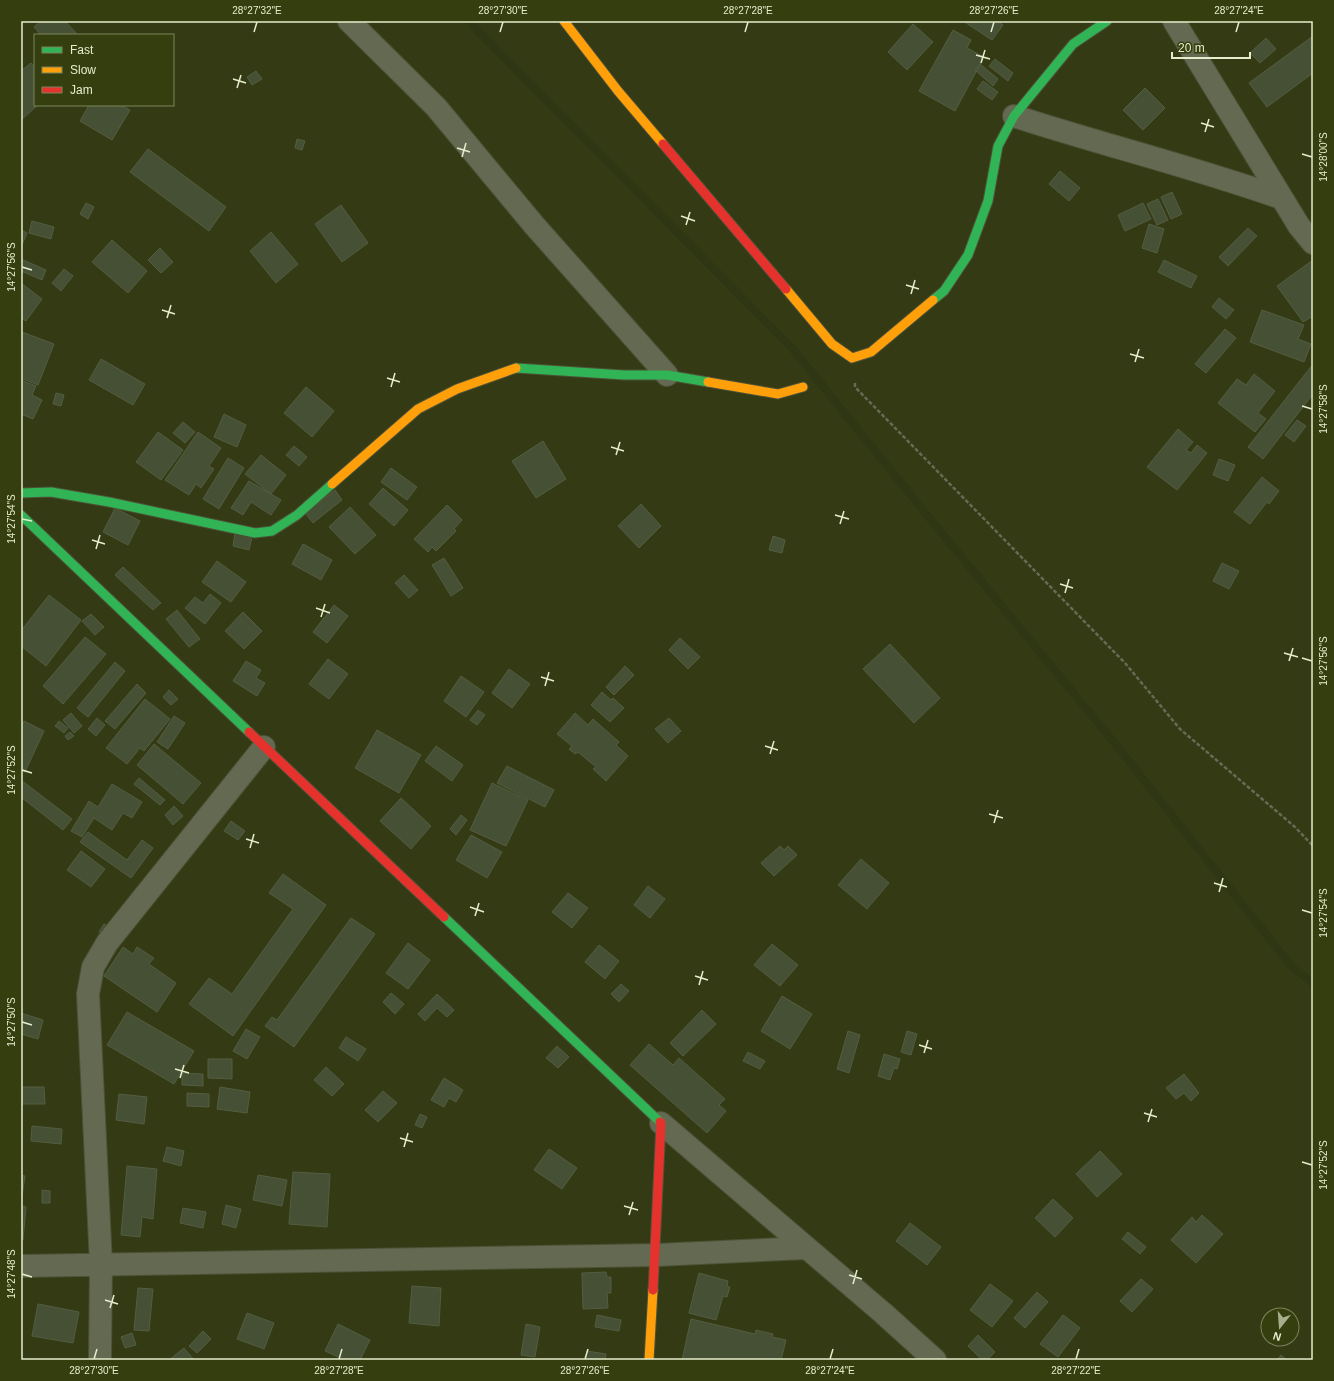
<svg xmlns="http://www.w3.org/2000/svg" width="1334" height="1381" font-family="Helvetica,sans-serif">
<style>
.lines{fill:none;stroke-linecap:round;stroke-linejoin:round}
.stream{stroke:#2f3614;stroke-width:8}
.building{fill:#465035;stroke:#535d41}
.street-casing{stroke:#4d5237;stroke-width:24}
.fast-casing{stroke:#4d5237;stroke-width:11}
.slow-casing{stroke:#4d5237;stroke-width:11}
.jam-casing{stroke:#4d5237;stroke-width:11}
.path{stroke:#676b55;stroke-width:2.5;stroke-dasharray:4 2;stroke-linecap:butt}
.street{stroke:#646951;stroke-width:22}
.fast{stroke:#30b455;stroke-width:9}
.slow{stroke:#ff9f0a;stroke-width:9}
.jam{stroke:#e5322d;stroke-width:9}
.ticks{fill:none;stroke:#e5edcd;stroke-width:1.5}
.neatline{fill:none;stroke:#e5edcd;stroke-width:1.5}
.ticks-label{font-size:10px;text-anchor:middle;fill:#e5edcd}
</style>
<rect width="100%" height="100%" fill="#343a14"/>
<g class="lines">
<!-- stream -->
<path class="stream" d="M470,21L479,32L792,348L918,504L1117,746L1292,967L1313,983"/>
</g>
<!-- building -->
<path class="building" d="M41,21H65L78,35H41L34,27Z
M963,21H998L1003,25L992,40Z
M913,24L933,42L907,70L888,52Z
M953,30L971,40L967,48L984,57L955,111L919,91Z
M1313,36V73L1267,107L1249,83Z
M1266,38L1276,49L1260,63L1250,53Z
M995,59L1013,73L1008,81L989,66Z
M31,63L35,67V105H38L21,120V71Z
M980,64L998,79L993,86L975,70Z
M256,71L262,79L252,85L247,77Z
M983,81L998,92L992,100L977,89Z
M1145,88L1165,108L1143,130L1123,110Z
M89,105H121L130,110L112,140L80,121Z
M297,139L305,141L302,150L295,148Z
M148,149L226,207L209,231L130,172Z
M1060,171L1080,188L1069,201L1049,184Z
M1172,192L1182,214L1171,219L1161,197Z
M1158,199L1168,220L1157,225L1147,204Z
M86,203L94,207L88,219L80,214Z
M1143,203L1151,219L1125,231L1118,215Z
M341,205L368,243L342,262L315,224Z
M32,221L54,227L51,239L29,233Z
M1149,224L1164,229L1157,253L1142,248Z
M1248,228L1257,236L1228,266L1219,257Z
M21,230L27,233L21,247Z
M271,232L298,264L276,283L250,251Z
M112,240L147,271L128,293L92,262Z
M160,248L173,262L161,273L148,260Z
M21,259L46,270L42,280L21,271Z
M1164,260L1197,276L1191,288L1158,272Z
M1313,260V316L1303,322L1277,286Z
M64,269L73,276L61,291L52,283Z
M21,283L42,299L26,321L21,318Z
M1219,298L1234,310L1226,319L1212,307Z
M1262,310L1304,325L1298,339L1311,344L1304,362L1250,342Z
M1225,329L1236,338L1206,373L1195,364Z
M22,332L54,344L38,385L21,378V336Z
M101,359L145,384L133,405L89,380Z
M1313,364V394L1263,459L1248,447Z
M1254,374L1275,391L1258,413L1266,419L1255,432L1218,403L1237,379L1246,385Z
M21,380L36,386L32,395L42,400L33,419L21,414Z
M306,387L334,411L312,437L284,413Z
M56,393L64,395L61,406L53,404Z
M224,414L246,425L237,447L214,437Z
M1297,420L1306,426L1294,442L1285,435Z
M183,422L195,432L185,443L173,433Z
M1178,429L1193,442L1186,450L1191,453L1197,445L1207,453L1177,490L1147,467Z
M158,432L183,450L161,480L136,462Z
M198,432L221,448L209,466L214,469L201,488L196,484L189,495L165,480Z
M543,441L566,479L536,498L512,461Z
M294,446L307,457L299,466L286,455Z
M261,455L286,475L271,494L245,474Z
M228,458L244,468L219,509L203,499Z
M1219,459L1235,465L1228,481L1213,475Z
M391,468L417,487L407,500L381,482Z
M1262,477L1279,491L1269,504L1267,502L1250,524L1234,512Z
M249,481L281,500L271,515L251,502L243,515L231,508Z
M383,488L408,510L394,526L369,504Z
M335,490L342,500L313,523L305,513Z
M641,504L661,526L639,548L618,526Z
M447,505L462,520L454,529L456,531L436,551L432,547L428,552L414,539Z
M350,507L376,535L355,554L329,527Z
M115,508L140,521L128,545L103,532Z
M235,533L252,537L249,550L233,546Z
M773,536L785,540L782,553L769,550Z
M303,544L332,560L321,580L292,564Z
M444,558L463,588L451,596L432,565Z
M217,561L246,582L231,602L202,582Z
M1222,563L1239,571L1229,589L1213,581Z
M123,567L161,603L153,610L115,575Z
M404,575L418,590L409,598L395,583Z
M210,594L221,603L205,624L185,608L195,597L203,603Z
M49,595L81,620L46,666L21,646V631Z
M334,605L348,616L327,643L313,632Z
M177,610L200,639L189,647L166,619Z
M243,612L262,631L244,649L225,631Z
M91,614L104,627L95,635L82,621Z
M85,637L106,654L63,704L43,686Z
M680,638L700,657L688,669L669,650Z
M890,644L940,698L914,723L863,669Z
M328,659L348,674L329,699L309,684Z
M246,661L261,670L256,678L265,683L257,696L233,681Z
M115,662L125,671L88,717L77,708Z
M625,666L634,675L614,695L606,687Z
M509,669L530,684L512,708L492,693Z
M461,676L484,692L466,717L444,701Z
M137,684L146,693L115,729L105,721Z
M169,690L178,699L171,705L163,697Z
M602,692L611,700L613,698L624,708L610,722L591,705Z
M145,699L170,719L144,751L140,748L127,764L106,748Z
M478,710L485,715L477,725L470,720Z
M71,713L82,726L74,733L63,720Z
M575,713L588,725L593,719L619,742L616,745L628,756L606,781L593,769L596,767L578,752L575,754L569,749L572,746L557,734Z
M174,716L185,723L168,749L157,742Z
M97,718L105,725L96,736L88,729Z
M669,718L681,731L668,743L655,729Z
M24,721L44,731L25,772L21,770V728Z
M59,721L68,728L64,733L55,726Z
M377,730L421,755L399,793L355,768Z
M70,732L74,736L68,740L65,736Z
M154,744L201,783L183,804L137,765Z
M436,746L463,765L452,781L425,761Z
M507,766L554,790L545,807L497,783Z
M139,778L165,800L160,805L134,784Z
M21,780L72,819L63,830L21,797Z
M492,783L528,800L506,846L470,830Z
M112,784L142,802L132,818L123,813L112,830L94,818L82,837L71,831L89,801L98,807Z
M401,798L431,826L411,849L380,821Z
M174,806L183,816L173,825L165,815Z
M461,815L467,820L456,835L450,829Z
M231,821L245,831L238,840L224,831Z
M88,832L127,860L142,840L153,848L131,878L80,842Z
M471,835L502,852L487,878L456,860Z
M780,846L784,850L788,846L797,855L774,876L761,863Z
M81,851L105,869L91,887L67,870Z
M861,859L889,883L867,909L838,885Z
M283,874L326,905L233,1036L189,1004L209,978L232,994L293,909L269,893Z
M648,886L665,899L650,918L634,905Z
M568,893L588,908L572,928L552,912Z
M351,918L375,934L294,1047L265,1026L272,1017L277,1020Z
M104,924L114,930L110,938L99,932Z
M408,943L430,960L408,989L386,973Z
M772,944L798,965L780,986L754,965Z
M599,945L619,961L605,979L585,962Z
M123,947L133,954L137,947L154,958L149,964L176,983L157,1012L104,976Z
M621,984L629,991L619,1002L611,994Z
M391,993L404,1004L395,1014L383,1002Z
M437,994L454,1010L447,1017L437,1008L425,1021L418,1014Z
M782,996L812,1014L790,1049L761,1031Z
M702,1010L716,1024L683,1056L670,1043Z
M127,1012L194,1051L174,1084L107,1045Z
M21,1013L43,1020L38,1039L21,1034Z
M246,1029L260,1037L247,1059L233,1051Z
M848,1031L860,1035L849,1073L837,1069Z
M907,1031L917,1034L911,1055L901,1052Z
M346,1037L366,1049L358,1061L339,1048Z
M649,1044L673,1065L679,1058L725,1099L719,1105L726,1111L707,1133L630,1065Z
M557,1046L569,1057L558,1068L546,1058Z
M748,1052L765,1061L760,1069L743,1061Z
M884,1054L900,1059L897,1069L894,1068L890,1080L878,1076Z
M208,1059H232V1079L208,1078Z
M326,1067L344,1084L332,1096L314,1080Z
M182,1073L203,1074V1086L182,1085Z
M1184,1074L1199,1093L1191,1101L1184,1093L1176,1099L1166,1088Z
M444,1078L463,1090L456,1102L449,1098L444,1107L431,1100Z
M21,1087H44L45,1104H21Z
M220,1087L250,1092L247,1113L217,1109Z
M383,1091L397,1103L378,1122L365,1110Z
M187,1093L209,1094V1107L187,1106Z
M119,1094L147,1097L144,1124L116,1120Z
M420,1114L427,1117L422,1128L415,1125Z
M32,1126L62,1129L61,1144L31,1141Z
M167,1147L184,1151L181,1166L163,1161Z
M549,1149L577,1168L562,1189L534,1170Z
M1100,1151L1122,1174L1097,1197L1076,1174Z
M127,1166L157,1169L153,1219L142,1217L140,1237L121,1235Z
M293,1172L330,1174L327,1227L289,1224Z
M21,1175L25,1176L22,1196H21Z
M258,1175L287,1180L282,1206L253,1200Z
M42,1190L50,1191V1203H42Z
M1053,1199L1073,1218L1055,1237L1035,1218Z
M226,1205L241,1209L236,1228L222,1224Z
M21,1206L26,1207L23,1240H21Z
M183,1208L206,1212L203,1228L180,1223Z
M1202,1215L1223,1234L1196,1263L1171,1240L1192,1217L1196,1222Z
M910,1223L941,1247L927,1265L896,1241Z
M1128,1232L1146,1247L1140,1254L1122,1239Z
M606,1272L607,1277H611V1293H607L608,1308L583,1309L582,1273Z
M699,1273L728,1281L727,1286L730,1287L727,1297L723,1296L716,1320L689,1313Z
M1141,1279L1153,1289L1132,1312L1120,1301Z
M990,1284L1013,1301L992,1327L970,1310Z
M412,1286L441,1288L439,1326L409,1323Z
M138,1288L153,1289L149,1331L134,1330Z
M1037,1292L1048,1302L1025,1328L1014,1318Z
M38,1304L79,1312L73,1343L32,1336Z
M247,1313L274,1323L264,1349L237,1339Z
M597,1315L621,1320L619,1331L595,1327Z
M1063,1315L1080,1328L1058,1357L1040,1344Z
M691,1319L755,1334L756,1330L773,1334L772,1337L786,1340L781,1360H682Z
M338,1324L370,1340L360,1360H345L325,1351Z
M526,1324L540,1327L535,1357L521,1355Z
M203,1331L211,1339L197,1353L189,1346Z
M132,1333L136,1345L125,1348L121,1337Z
M978,1335L995,1352L987,1360H982L968,1346Z
M184,1348L194,1360H169Z
M587,1351L606,1354L605,1360H586Z
M1281,1355L1287,1360H1277Z"/>
<g class="lines">
<defs>
<path id="street" d="M349,21L436,107L534,225L667,375
M1174,21L1299,226L1313,243
M1014,116C1103,145 1194,167 1281,198
M661,1123L883,1313L935,1360
M21,1266L657,1255L806,1248
M100,1360L101,1264L88,994L93,967L107,943L264,747"/>
<path id="fast" d="M933,300L944,291L968,255L988,201L998,146L1014,116L1073,44L1107,21
M516,368L624,375H667L708,382
M21,493L51,492L109,502L255,533L272,531L297,515L332,484
M21,515L249,732
M444,917L660,1122"/>
<path id="slow" d="M564,21L618,91L663,144
M786,289L832,344L852,358L871,352L933,300
M708,382L778,394L803,387
M332,484L418,409L457,389L516,368
M649,1360L653,1290"/>
<path id="jam" d="M663,144L786,289
M249,732L444,917
M653,1290L661,1123L660,1122"/>
</defs>
<!-- street casing -->
<use href="#street" class="street-casing"/>
<!-- fast casing -->
<use href="#fast" class="fast-casing"/>
<!-- slow casing -->
<use href="#slow" class="slow-casing"/>
<!-- jam casing -->
<use href="#jam" class="jam-casing"/>
<!-- path -->
<path class="path" d="M855,383V387L1125,663L1180,729L1295,827L1313,846"/>
<!-- street -->
<use href="#street" class="street"/>
<!-- fast -->
<use href="#fast" class="fast"/>
<!-- slow -->
<use href="#slow" class="slow"/>
<!-- jam -->
<use href="#jam" class="jam"/>
</g>
<!-- ticks -->
<path class="ticks" d="M254,32L257,22M500,32L503,22M745,32L748,22M991,32L994,22M1236,32L1239,22M976,55L990,59M981,63L985,50M233,79L246,83M237,88L241,75M1201,123L1214,127M1205,132L1209,119M457,148L470,152M1302,154L1312,157M462,157L466,143M681,216L695,221M686,225L690,212M22,267L32,270M906,285L919,289M911,294L915,280M162,310L175,314M167,318L171,305M1130,354L1144,358M1135,362L1139,349M387,378L400,382M391,387L395,373M1302,406L1312,409M611,447L624,451M616,455L620,442M835,515L849,519M22,519L32,521M840,524L844,511M92,540L105,544M96,549L100,535M1060,584L1073,588M1065,593L1069,579M316,608L330,613M321,617L325,604M1284,653L1298,657M1302,658L1312,661M1289,661L1293,648M541,677L554,681M545,686L549,672M765,746L778,750M770,754L774,741M22,770L32,773M989,814L1003,818M994,823L998,810M246,839L259,843M250,848L254,834M1214,883L1227,887M1219,892L1223,878M470,907L484,912M1302,910L1312,913M475,916L479,903M695,976L708,980M699,985L703,971M22,1022L32,1025M919,1045L932,1049M924,1053L928,1040M175,1069L189,1073M180,1078L184,1065M1144,1113L1157,1117M1148,1122L1152,1109M400,1138L413,1142M404,1147L408,1133M1302,1162L1312,1165M624,1206L638,1210M629,1215L633,1202M22,1274L32,1277M849,1275L862,1279M853,1284L857,1270M105,1300L118,1304M110,1308L114,1295M94,1359L97,1349M339,1359L342,1349M585,1359L588,1349M830,1359L833,1349M1076,1359L1079,1349"/>
<!-- border -->
<rect width="1334" height="1381" fill="none" stroke="#353e0e" stroke-width="44"/>
<!-- legend -->
<rect x="34" y="34" width="140" height="72" fill="#353e0e" stroke="#7b845a"/>
<rect x="42" y="47" width="20" height="6" fill="#30b455" stroke="#7b845a"/>
<text x="70" y="54" font-size="12" fill="#e5edcd">Fast</text>
<rect x="42" y="67" width="20" height="6" fill="#ff9f0a" stroke="#7b845a"/>
<text x="70" y="74" font-size="12" fill="#e5edcd">Slow</text>
<rect x="42" y="87" width="20" height="6" fill="#e5322d" stroke="#7b845a"/>
<text x="70" y="94" font-size="12" fill="#e5edcd">Jam</text>
<!-- north arrow -->
<g transform="translate(1280 1327) rotate(197)"><circle r="19" fill="#353e0e" stroke="#7b845a"/>
<path d="M0-3L7 15L0 10L-7 15Z" fill="#a7ae8c"/>
<text y="-6" font-size="11" font-weight="bold" text-anchor="middle" fill="#e5edcd">N</text>
</g>
<!-- scale -->
<path d="M1172 52v6h78v-6" fill="none" stroke="#e5edcd" stroke-width="2"/>
<text x="1178" y="52" font-size="12" fill="#e5edcd" stroke="#353e0e" stroke-width="3" paint-order="stroke">20 m</text>
<rect x="22" y="22" width="1290" height="1337" class="neatline"/>
<g class="ticks-label">
<text x="257" y="14">28°27'32"E</text>
<text x="503" y="14">28°27'30"E</text>
<text x="748" y="14">28°27'28"E</text>
<text x="994" y="14">28°27'26"E</text>
<text x="1239" y="14">28°27'24"E</text>
<text transform="translate(1323 157) rotate(-90)" y="4">14°28'00"S</text>
<text transform="translate(11 267) rotate(-90)" y="4">14°27'56"S</text>
<text transform="translate(1323 409) rotate(-90)" y="4">14°27'58"S</text>
<text transform="translate(11 519) rotate(-90)" y="4">14°27'54"S</text>
<text transform="translate(1323 661) rotate(-90)" y="4">14°27'56"S</text>
<text transform="translate(11 770) rotate(-90)" y="4">14°27'52"S</text>
<text transform="translate(1323 913) rotate(-90)" y="4">14°27'54"S</text>
<text transform="translate(11 1022) rotate(-90)" y="4">14°27'50"S</text>
<text transform="translate(1323 1165) rotate(-90)" y="4">14°27'52"S</text>
<text transform="translate(11 1274) rotate(-90)" y="4">14°27'48"S</text>
<text x="94" y="1374">28°27'30"E</text>
<text x="339" y="1374">28°27'28"E</text>
<text x="585" y="1374">28°27'26"E</text>
<text x="830" y="1374">28°27'24"E</text>
<text x="1076" y="1374">28°27'22"E</text>
</g>
</svg>
